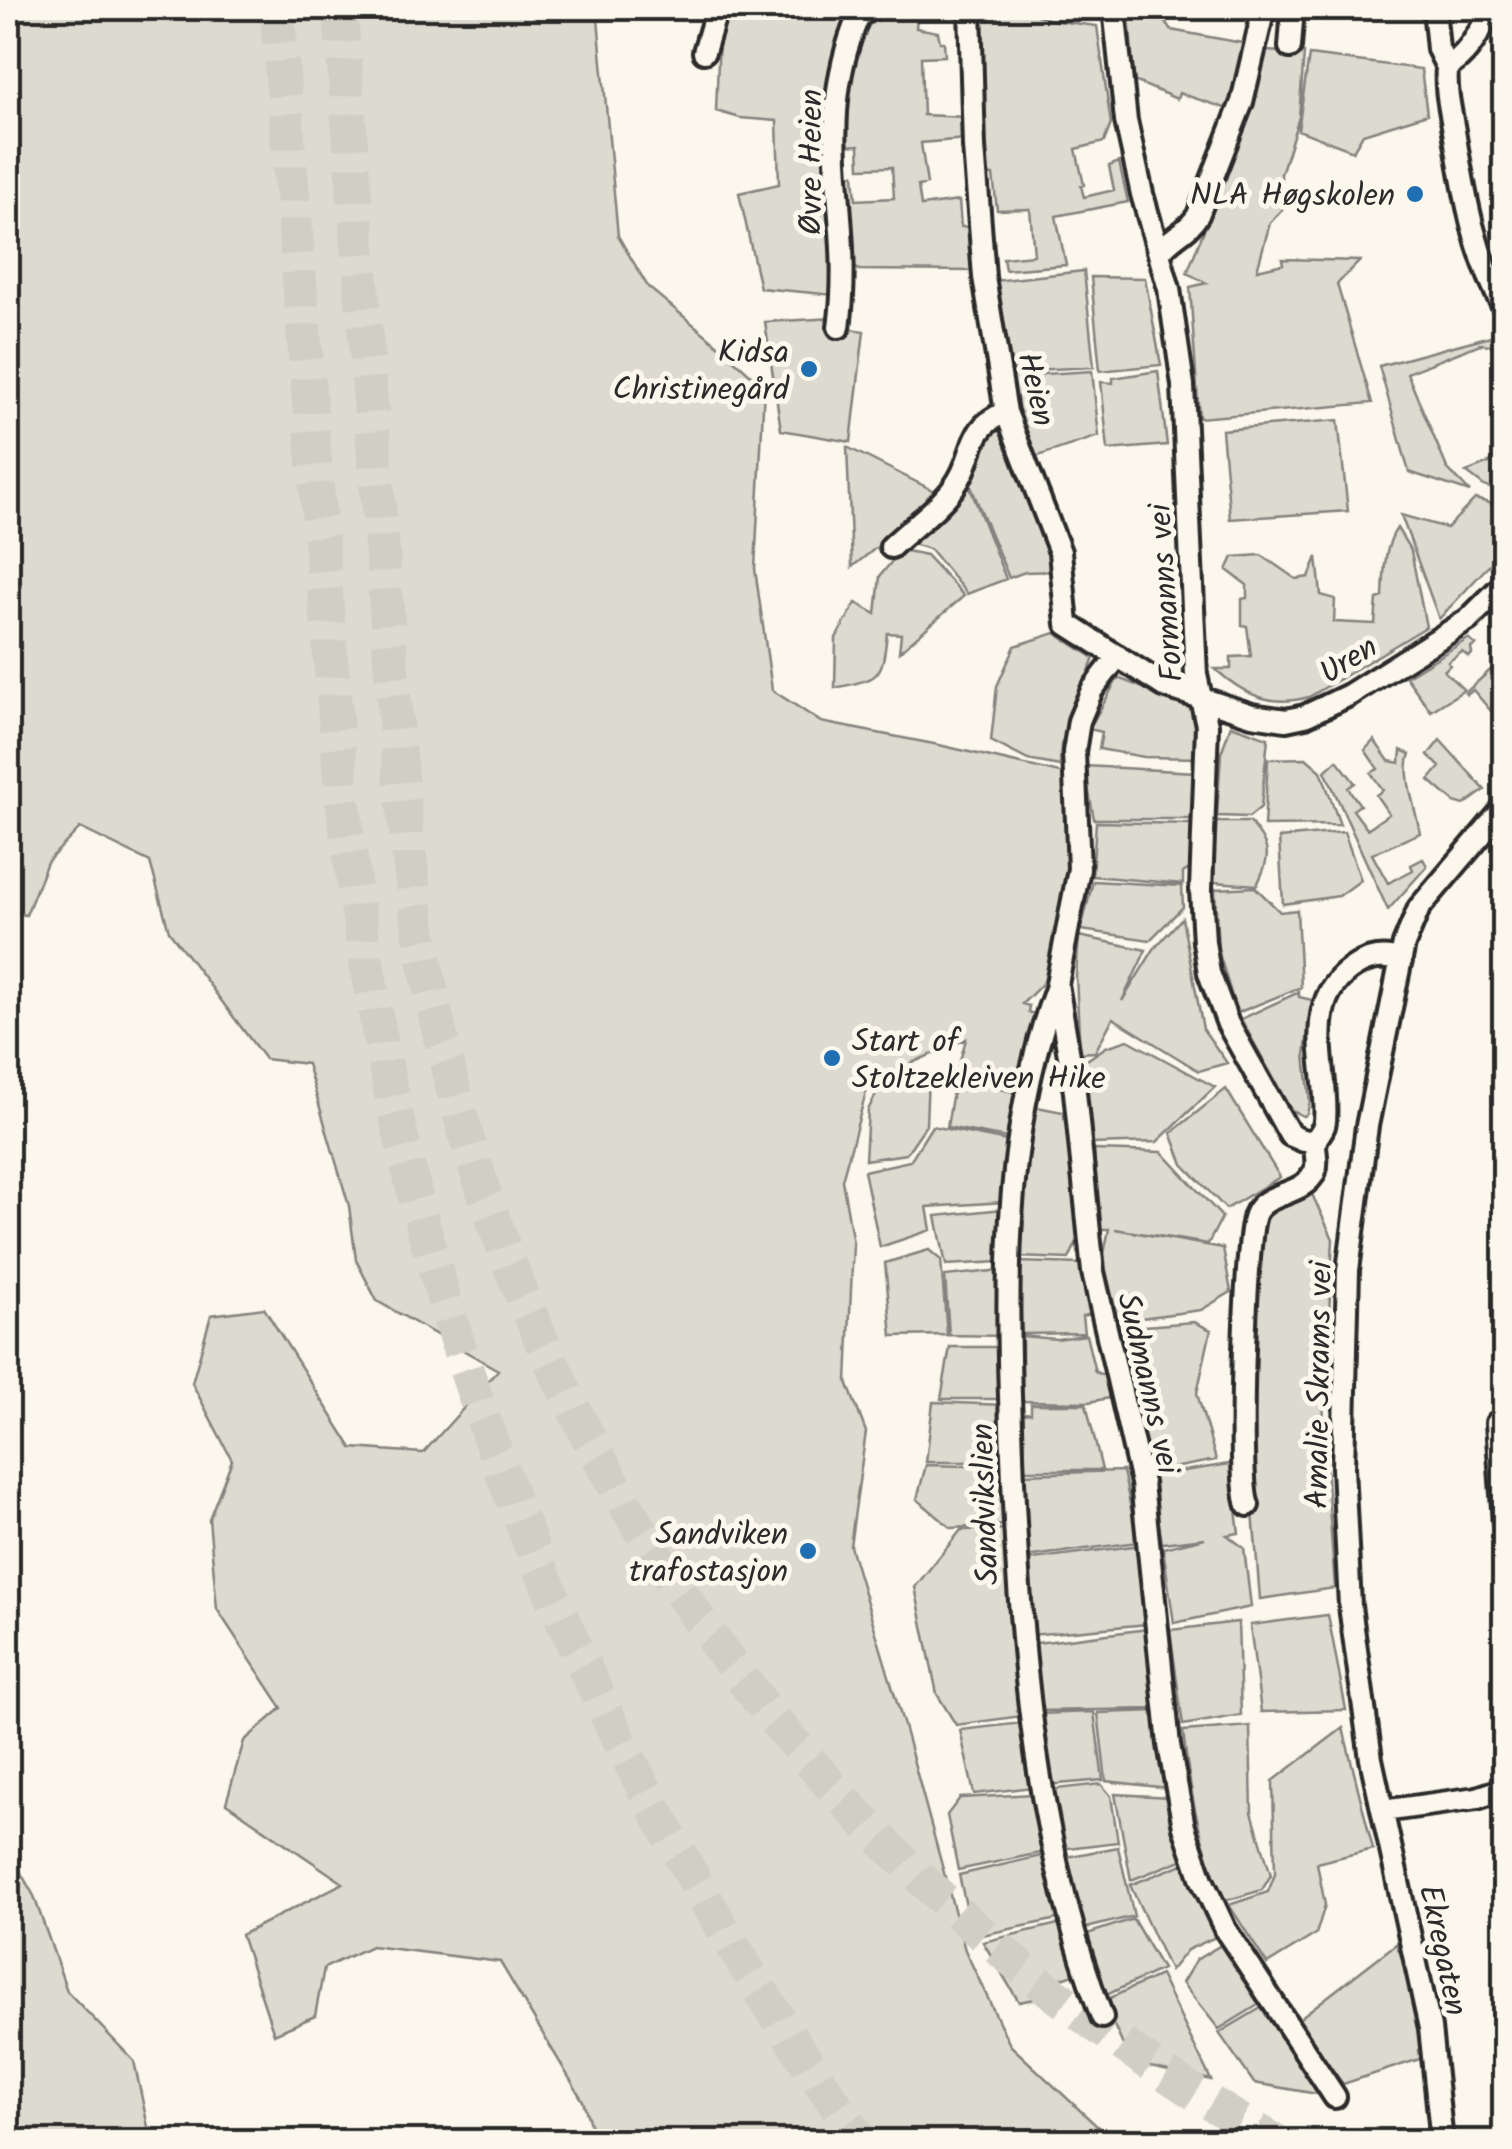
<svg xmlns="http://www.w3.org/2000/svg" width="1512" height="2149" font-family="Kalam,sans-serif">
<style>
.green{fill:#dddad0;stroke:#84827e;stroke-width:2.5}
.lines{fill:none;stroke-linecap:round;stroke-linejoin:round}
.highway-tunnel{stroke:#d1cec5;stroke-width:35;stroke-dasharray:35 18;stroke-linecap:butt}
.street-casing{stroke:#2b2b2b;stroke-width:28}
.street{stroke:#fbf7ec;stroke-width:20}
.poi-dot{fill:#1f6fb2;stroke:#fbf7ec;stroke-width:4}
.labels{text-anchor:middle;stroke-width:10;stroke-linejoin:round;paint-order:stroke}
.street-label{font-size:32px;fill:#2b2b2b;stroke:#fbf7ec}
.poi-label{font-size:32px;fill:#2b2b2b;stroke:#fbf7ec;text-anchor:end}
</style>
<rect width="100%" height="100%" fill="#fbf7ec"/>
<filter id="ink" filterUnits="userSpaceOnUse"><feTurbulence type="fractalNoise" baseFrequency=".01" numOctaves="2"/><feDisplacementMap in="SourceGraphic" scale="20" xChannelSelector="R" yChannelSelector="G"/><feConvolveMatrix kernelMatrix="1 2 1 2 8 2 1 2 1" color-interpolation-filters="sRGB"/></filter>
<g filter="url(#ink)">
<!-- green -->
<path class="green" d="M8,8H597L618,236L648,287L717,344L764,387L755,569L772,690L821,722L939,745L1077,777L1065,961L1022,1004L1029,1006L1028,1012L1037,1015L1024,1090L956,1076L966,1039L869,1082L842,1180L853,1243L847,1382L866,1432L850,1546L904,1726L965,1950L1010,2045L1113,2141H595L583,2101L500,1962L371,1946L324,1968L315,2016L274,2034L241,1935L343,1883L226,1803L244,1741L282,1708L217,1609L209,1519L232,1460L192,1383L211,1315L264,1308L352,1448L423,1453L498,1370L377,1301L356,1260L349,1206L307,1064L265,1059L169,931L150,862L80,828L47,862L26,915L8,912Z
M725,8H848L834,295L760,288L739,193L779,184L777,121L740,118L716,111L719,36Z
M885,8H918L916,28L938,32L940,42H944L945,56L921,57L923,115L966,117L965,139L921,143L927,184L918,186L921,206L959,201L961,227L974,226L976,271L859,270L850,264L842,175L854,174L856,200L894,198L892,167L860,168L859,145L841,146C847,97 845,42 885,8Z
M977,8H1031L1032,13L1050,20L1097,26L1111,124L1104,142L1076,149L1084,185L1081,186L1084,197L1114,190L1109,166L1119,162L1128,202L1056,216L1066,265L1005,270L1003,258L1034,255L1030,209L997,210L993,175H984Z
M1129,14L1162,17L1171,30L1248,44L1228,109L1179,93L1177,99L1134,81Z
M1265,51L1304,53L1299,117L1281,174L1283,209L1270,223L1257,270L1283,264L1282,259L1360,261L1337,284L1372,403L1199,418L1190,287L1207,283L1187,273L1242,134Z
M1309,55L1421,69L1427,114L1363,134L1353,151L1298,130Z
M1084,271L1094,367L1008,371L994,281Z
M1091,277L1145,278L1161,365L1100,371Z
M851,317L850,329L864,331L851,442L781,430L765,322Z
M1498,334L1504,345V360L1499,357L1491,345L1480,344L1407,373L1447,468L1470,492L1409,472L1379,366Z
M1092,371L1099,436L1032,458L1014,414L1012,376Z
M1158,371L1167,445L1108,450L1101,382L1113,383V378Z
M1338,420L1348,511L1230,519L1222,430Z
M1002,422L1045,526L1056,571L1025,572L1009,578L969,482L975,451L983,434Z
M847,447L942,495L852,567Z
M1504,457V493L1484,486L1466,472Z
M969,485L1006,579L967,594L930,549L908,543Z
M1475,499L1504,507V549L1439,619L1401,515L1447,528Z
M1397,528L1411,551L1426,627L1309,697C1270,708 1243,694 1215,669H1231V657L1251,656L1247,626L1242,625V599L1247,598V585L1227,570L1233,557L1261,555L1296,579L1309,577L1317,557L1321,595L1335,599L1334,622L1375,624L1377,599L1383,597C1384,574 1384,546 1397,528Z
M901,550L926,555L964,596L899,652L901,634L887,633C882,680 880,678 835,688L836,638L856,603L876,614L880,576Z
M1055,633L1094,658L1061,745L1060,766L1028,760L991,741L997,686L1015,646Z
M1468,639L1476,645L1471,648L1472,654L1469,657L1462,652L1448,662L1450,665L1444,671L1464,690L1431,711L1406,677Z
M1496,665L1504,702L1491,711L1473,690L1467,695L1465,693Z
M1118,678L1194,708L1200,758L1144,757L1099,749L1102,732L1089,729Z
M1231,725L1268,738L1261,807L1249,817L1217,816L1221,753Z
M1374,740L1389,761L1400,763L1401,750L1410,754C1402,774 1416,809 1420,833L1372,854L1388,883L1413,870L1411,865L1423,859L1427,866L1388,910L1325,771L1337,760L1355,783L1348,788L1360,805L1353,810L1367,829L1389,814L1376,795L1383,790L1371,773L1378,769L1365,750Z
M1440,740L1485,790L1464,805L1454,802L1429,780L1440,767L1428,755Z
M1306,758L1321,771L1340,825L1264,826L1268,759Z
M1084,766L1196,772V819H1094Z
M1096,822L1193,824L1191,868L1183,873V884L1092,876Z
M1215,822H1250C1270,848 1272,854 1257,885L1214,882Z
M1344,832L1361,880L1339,896L1283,904L1279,838Z
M1093,881L1182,886L1183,907L1150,940L1081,930Z
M1255,887L1280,912L1297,910L1301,987L1237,1013L1218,950L1215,889Z
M1182,918L1203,1029L1227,1063L1199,1071L1113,1018L1095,1052L1080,1053L1076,976L1079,936L1146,950L1122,1001L1154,949Z
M1299,992V997L1312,1000L1305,1055L1310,1101L1307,1114L1303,1116L1291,1110L1241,1019Z
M1128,1040L1215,1087L1157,1142L1091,1144L1081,1064L1106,1047Z
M910,1075L928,1076L926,1125L906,1154L865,1160L868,1110L880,1087Z
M955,1079L1023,1094L1012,1139L947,1127Z
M1226,1089L1280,1177L1226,1209L1183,1164L1171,1133Z
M1032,1106L1068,1113L1081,1233L1069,1259L1017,1257L1018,1183Z
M932,1126L1012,1142L1004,1202L927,1207L931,1230L880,1247L864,1171L910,1161Z
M1094,1150L1162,1152L1222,1217L1208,1244L1115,1229L1223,1248L1231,1292L1201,1310L1118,1321L1103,1259L1109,1229H1100Z
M1309,1188L1333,1239L1323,1424L1335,1588L1260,1599L1247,1437L1259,1216Z
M1003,1209L1000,1262L946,1265L936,1216Z
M929,1250L941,1260L947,1335L892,1336L885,1263Z
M1018,1262L1082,1264L1092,1314L1082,1316L1084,1333L1022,1334Z
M1003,1270L1004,1336L949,1335L945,1276Z
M1194,1322L1211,1330L1197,1393L1216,1460L1152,1472L1120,1328Z
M1086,1335L1095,1372L1106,1376L1109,1398L1089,1402L1022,1401V1336L1057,1339Z
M950,1347H1004L1005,1399H941Z
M933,1402L1004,1405L1008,1462H926Z
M1031,1404H1086L1102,1470H1024L1025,1440H1020V1414L1031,1413Z
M1230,1464L1239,1533L1227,1535L1244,1548L1251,1607L1174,1623L1163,1548L1205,1538L1162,1543L1151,1476Z
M926,1465L1006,1467L1007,1525L951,1528L917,1499Z
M1123,1471L1138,1542L1025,1557L1022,1474Z
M1008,1529L1022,1716L956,1725L937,1694L915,1587L961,1530Z
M1141,1545L1147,1624L1031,1635L1025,1560Z
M1328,1615L1346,1710L1261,1712L1250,1625Z
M1238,1622L1241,1715L1183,1725L1170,1630Z
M1148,1629L1157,1709L1037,1711L1028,1644Z
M1158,1711L1168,1788L1106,1781L1098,1713Z
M1094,1712L1103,1780L1047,1785L1036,1714Z
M1022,1723L1033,1787L974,1794L960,1730Z
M1250,1726L1252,1812L1271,1875L1262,1890L1225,1901C1199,1845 1190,1792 1183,1731Z
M1343,1728L1373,1849L1317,1863L1325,1905L1316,1934L1267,1964L1229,1905L1268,1892L1275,1874L1273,1781Z
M1101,1784L1111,1796L1118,1842L1059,1849L1047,1790Z
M1034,1794L1045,1852L958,1870L947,1815L960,1798Z
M1115,1794L1170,1797L1184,1859L1131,1880Z
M1118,1847L1134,1916L1079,1930L1061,1858Z
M8,1850L34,1896L67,1991L134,2061L151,2141H8Z
M1045,1855L1062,1918L973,1937L959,1875Z
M1185,1863L1218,1936L1187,1950L1170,1971L1130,1885Z
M1133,1919L1162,1969L1102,1997L1081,1936Z
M1062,1923L1074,1974L1051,1982L1053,1995L1019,2002L983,1942Z
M1396,1944L1404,1961L1423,2058L1343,2084L1296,2021Z
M1221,1945L1263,2002L1219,2029L1182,1983L1196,1960Z
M1160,1975L1211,2080L1131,2063L1103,2001Z
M1266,2005L1323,2095L1254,2083L1219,2033Z"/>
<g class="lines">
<!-- highway-tunnel -->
<path class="highway-tunnel" d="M277,8L342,795C361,945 387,1094 427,1240C516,1564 667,1869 862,2142
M340,8C354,188 368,369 382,550C394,698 402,847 431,993C529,1483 843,1898 1277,2142"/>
<defs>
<path id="street" d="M970,8L974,147L984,277L1006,412L1060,552L1067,624L1164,686L1252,715L1286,720L1305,716L1349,695L1468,620L1504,584
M1114,8L1126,121L1142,194L1169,289L1183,385L1196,675L1207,725L1201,890L1204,942L1209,973L1228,1024L1290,1135L1304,1141L1316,1140
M1434,8L1438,49L1447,67
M1290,47L1293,8
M704,52L717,8
M1447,67C1445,92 1451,112 1455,137C1465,197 1474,253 1504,308
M1447,67C1470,54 1480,30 1493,8
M1161,251C1172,236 1188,232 1198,215L1242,102L1264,8
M839,327C855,216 810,127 859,15L873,8
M891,547C912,527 937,510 954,487C977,457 965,428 1006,412
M1118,656L1092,690L1079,721L1074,752L1079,869L1057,984L1075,1092L1093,1272L1142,1483L1169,1745L1184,1827L1202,1880L1225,1929L1335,2097
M1057,986C997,1145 1007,1315 1013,1481C1021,1664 1037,1845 1102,2017
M1497,1423L1504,1523
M1248,1505C1237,1481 1245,1243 1255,1215C1264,1191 1304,1197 1315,1171C1319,1160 1313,1149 1316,1141C1317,1134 1325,1130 1325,1121C1330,1069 1297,1000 1357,965C1371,957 1385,955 1401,961
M1383,1811L1477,1798L1504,1789
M1442,2142L1430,2028L1371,1759L1350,1606L1343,1468L1348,1270L1367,1126L1404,944L1419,908L1504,808"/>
</defs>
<!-- street casing -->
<use href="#street" class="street-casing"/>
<!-- street -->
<use href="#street" class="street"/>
</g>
</g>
<!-- markers -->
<g class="poi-dot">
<circle cx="1415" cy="194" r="10"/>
<circle cx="809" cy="369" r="10"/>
<circle cx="832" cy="1058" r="10"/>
<circle cx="808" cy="1551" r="10"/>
</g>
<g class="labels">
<!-- street labels -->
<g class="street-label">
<text transform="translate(810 162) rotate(-90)" y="11">Øvre Heien</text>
<text transform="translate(1037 389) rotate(77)" y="11">Heien</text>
<text transform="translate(1165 593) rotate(-94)" y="11">Formanns vei</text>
<text transform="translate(1348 659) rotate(-32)" y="11">Uren</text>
<text transform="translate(1149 1383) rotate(77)" y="11">Sudmanns vei</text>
<text transform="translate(1318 1385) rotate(-89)" y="11">Amalie Skrams vei</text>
<text transform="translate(984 1504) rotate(-92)" y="11">Sandvikslien</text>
<text transform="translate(1444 1950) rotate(78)" y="11">Ekregaten</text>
</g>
<!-- poi labels -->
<g class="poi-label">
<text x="1395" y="205">NLA Høgskolen</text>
<text x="789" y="362">Kidsa<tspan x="789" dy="37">Christinegård</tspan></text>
<text x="852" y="1051" text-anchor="start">Start of<tspan x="852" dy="37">Stoltzekleiven Hike</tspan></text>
<text x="788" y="1544">Sandviken<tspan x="788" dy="37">trafostasjon</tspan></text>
</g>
</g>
<!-- margin -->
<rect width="1512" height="2149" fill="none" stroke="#fbf7ec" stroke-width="40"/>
<rect x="20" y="20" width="1472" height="2109" fill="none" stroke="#2b2b2b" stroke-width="4" filter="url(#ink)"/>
</svg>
